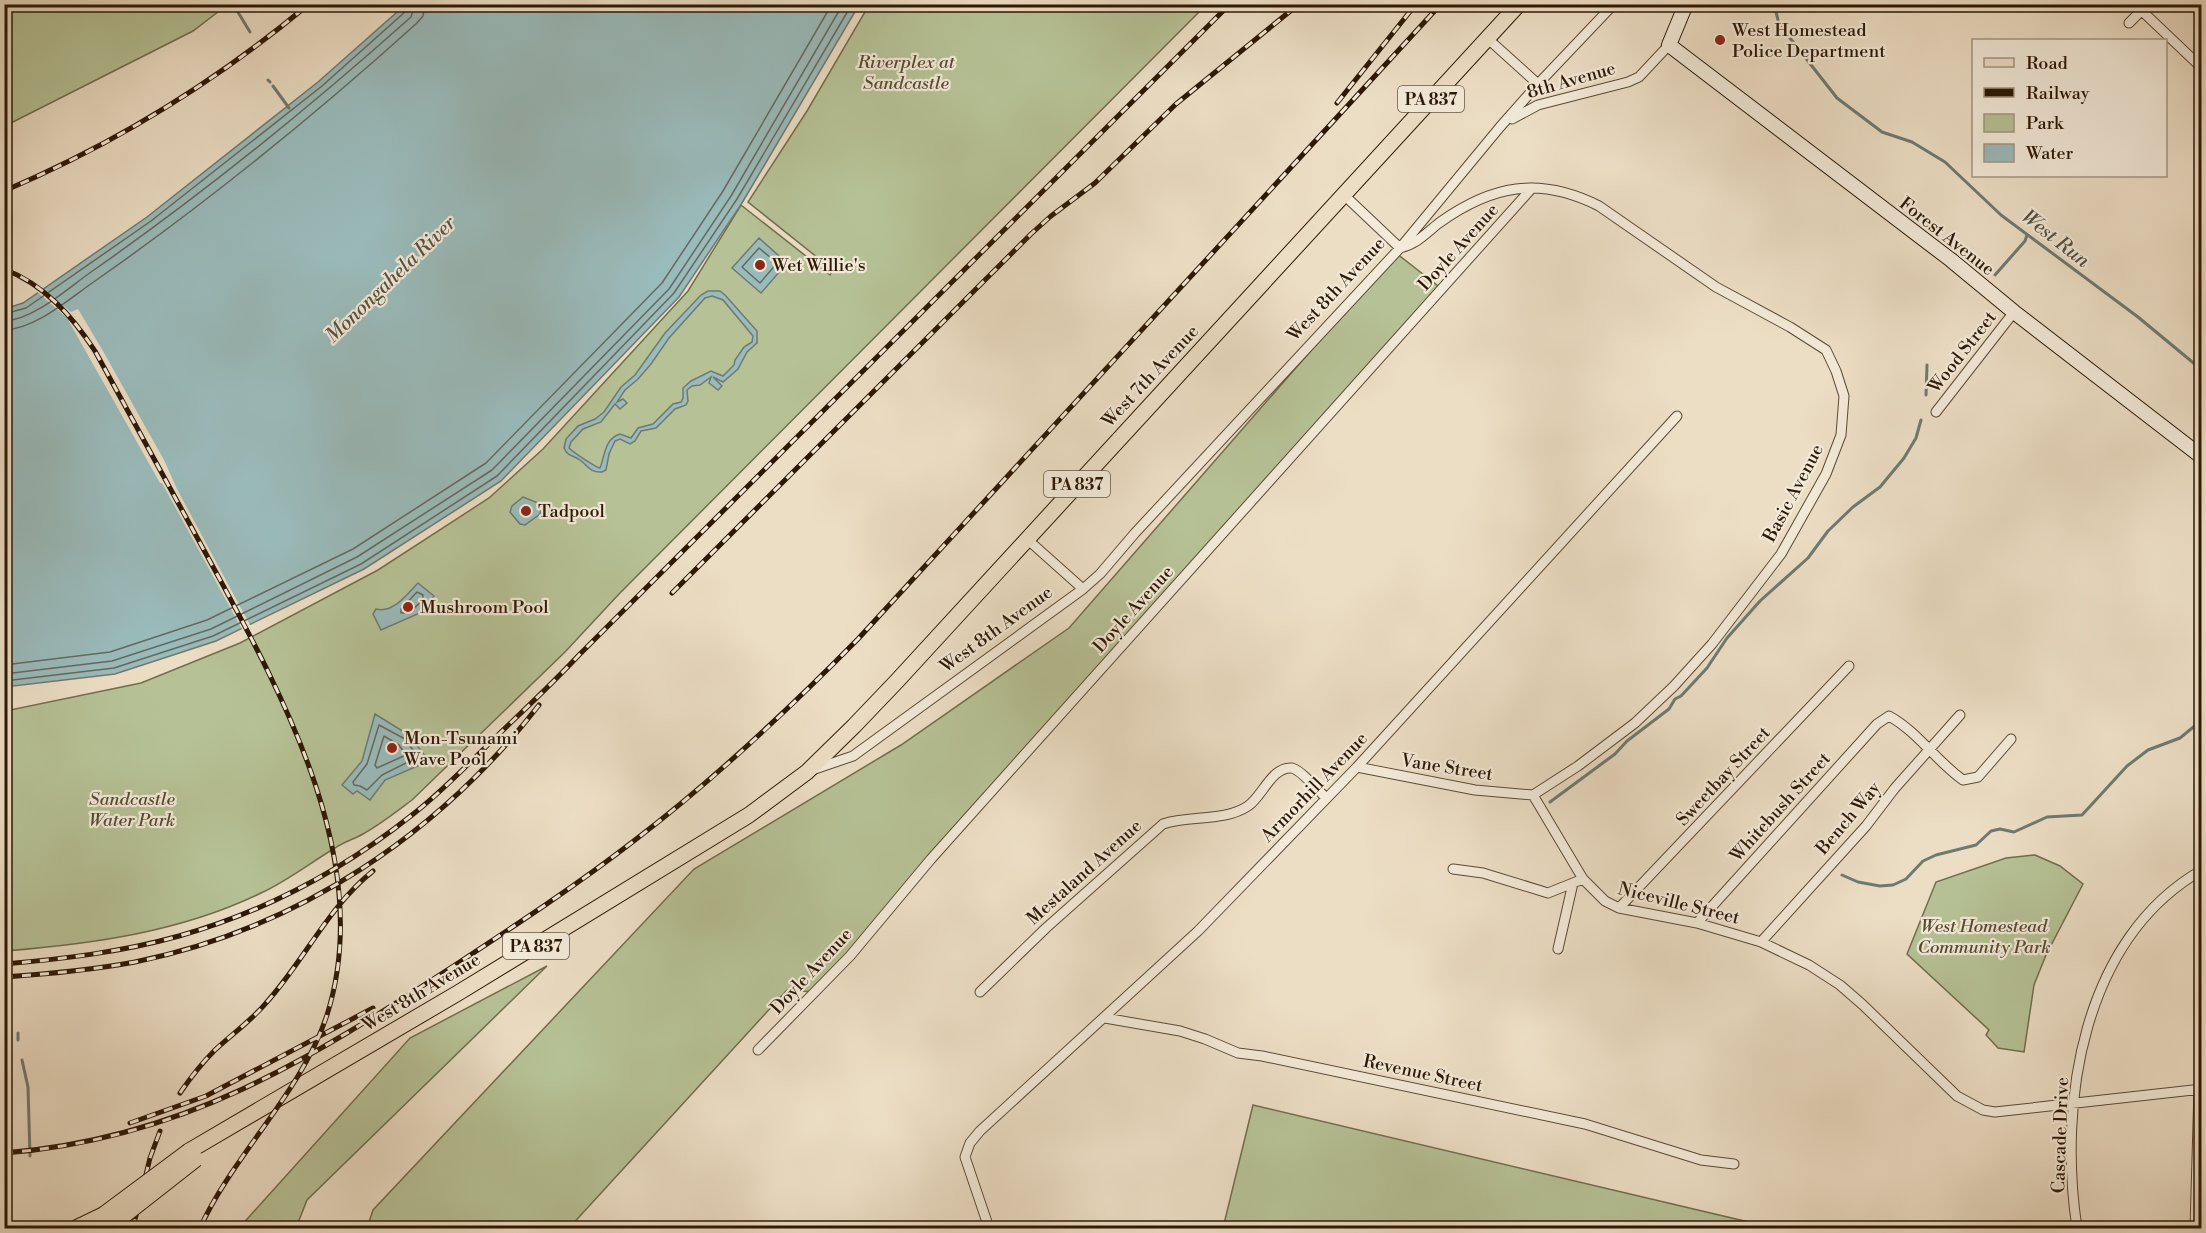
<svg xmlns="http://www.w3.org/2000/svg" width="2206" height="1233" font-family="'Libre Bodoni',serif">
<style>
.green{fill:#b6c296;stroke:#726d4d;stroke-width:1.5}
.water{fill:#9abbbb;stroke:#6e7a72;stroke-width:1.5;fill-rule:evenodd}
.pier{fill:#ecdec5}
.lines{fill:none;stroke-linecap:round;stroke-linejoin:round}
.shore{stroke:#646a60;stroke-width:1.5}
.stream{stroke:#6e7a72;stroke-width:3}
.street-casing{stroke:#5d4a34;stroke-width:11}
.secondary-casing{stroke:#2d1804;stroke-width:16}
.primary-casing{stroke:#2d1804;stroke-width:17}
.street{stroke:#f3ead9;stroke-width:9}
.secondary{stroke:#f3ead9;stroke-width:14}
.primary{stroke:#ecdec5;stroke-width:15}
.rail-casing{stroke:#2d1804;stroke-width:5}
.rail{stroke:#f3ead9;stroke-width:3;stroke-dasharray:9;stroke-linecap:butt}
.primary-bridge-casing{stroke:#2d1804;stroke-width:17;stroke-linecap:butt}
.primary-bridge{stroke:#ecdec5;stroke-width:15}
.poi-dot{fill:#8f2418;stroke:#f3ead9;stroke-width:2}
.labels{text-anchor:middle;stroke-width:4.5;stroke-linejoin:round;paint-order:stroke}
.shield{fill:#f3ead9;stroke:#685744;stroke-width:1.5}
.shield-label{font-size:16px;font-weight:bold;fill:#2d1804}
.poi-label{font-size:18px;fill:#2d1804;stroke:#f3ead9;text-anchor:start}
.park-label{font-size:18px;font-style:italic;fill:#564b30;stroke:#f3ead9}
.street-label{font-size:18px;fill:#2d1804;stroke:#f3ead9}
.water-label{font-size:20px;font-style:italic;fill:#535144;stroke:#f3ead9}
</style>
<rect width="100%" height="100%" fill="#ecdec5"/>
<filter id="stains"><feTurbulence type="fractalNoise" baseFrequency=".00333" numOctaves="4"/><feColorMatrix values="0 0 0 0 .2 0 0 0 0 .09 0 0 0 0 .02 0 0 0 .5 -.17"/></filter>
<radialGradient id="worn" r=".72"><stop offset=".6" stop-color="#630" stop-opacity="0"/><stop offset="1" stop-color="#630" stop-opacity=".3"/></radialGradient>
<!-- green -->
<path class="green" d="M5,4H227V5L193,31L5,126Z
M869,5H1206L619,594L565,652L412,800C396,812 381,824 363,834C354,839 344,842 335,848C310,863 287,881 261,893C181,932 92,944 5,951V711L141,683L240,643L378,570L489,498L543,449L688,291L741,205L830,275L833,270L748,202L807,111Z
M1396,253L1442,289L815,992L787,990L569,1228H367L373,1210L694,869L901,745L1069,628Z
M2035,855L2060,866L2083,884L2046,955L2034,985L2024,1052L1998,1048L1986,1035L1989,1030L1907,954L1936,882L2006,858Z
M547,966L307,1200L296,1228H239L410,1038Z
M1253,1105L1753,1223L1773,1228H1223Z"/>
<!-- water -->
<path class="water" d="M405,5H859L742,203L679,297L501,481L364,569L216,641L115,674L5,687L4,309L23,303L147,217L318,82Z
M759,238L787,263L761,293L732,268Z
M708,291H720L725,295L757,331V343L747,352L738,369L723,382L713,377L722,386L718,390L709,383L711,377L700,385L692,386L687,390L688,401L686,405L675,409L656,428L641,431L635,441L630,444L620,439L615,441L609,454L606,470L602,472C590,473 588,466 580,460C573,455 568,457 564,448L566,439L578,426L595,419L604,412L621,387L635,375L665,333L701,295ZM712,296L723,300L753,336L752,342L744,347L735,360L734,365L723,376L711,371L691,381L683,388V398L681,402L673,404L653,424L638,428L631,438L620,434C604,439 605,456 600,468C595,467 573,452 569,448L571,442L583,429L601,422L615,404L620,409L627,403L623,399L617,402L625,390L638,379L651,364L669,338L705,298Z
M523,497L538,503L541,509L540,514L525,525L520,524L510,512L512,506Z
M418,583L434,596L420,613L381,630L373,614L376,609C393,614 407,594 418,583Z
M375,714L409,735L429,761L385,780L370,800L357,791L353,794L342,785L362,761Z"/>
<!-- pier -->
<path class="pier" d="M41,287L71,312L78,309L103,351L164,460L177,489L251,627L243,631L168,494L162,483H160L67,318L35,290Z"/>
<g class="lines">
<!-- shore -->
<path class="shore" d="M759,248L777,263L760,283L742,267Z
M4,314L26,308L151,221L322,86L406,11L408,4
M4,321C33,320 67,289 91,272C203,194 309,108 411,17L415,4
M4,330C36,329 70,298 95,281C208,202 315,115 417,23L423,16L425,4
M417,592L423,595V599C417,606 411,613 401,613V609Z
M4,665L110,652L207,620L353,549L486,463L662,283L723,191L832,4
M4,674L112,661L211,629L357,557L492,470L669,289L731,196L843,4
M4,681L114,668L213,636L361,564L497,476L674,293L737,199L852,4
M379,725L405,739L418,757L382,775L367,790L360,786L354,785L353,782L367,764Z
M384,736L399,745L406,755L377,768L375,765Z"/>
<!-- stream -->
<path class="stream" d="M233,4L250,32
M1774,4L1779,24L1837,98L1882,132L1912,142L1945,162L2001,215L2138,317L2202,370
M268,80L270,82
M273,86L289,108
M1995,275L2025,241L2027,235
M1926,395L1927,365
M1550,802L1615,754L1627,741L1669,709L1675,699L1681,696L1707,668L1727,638L1760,601L1808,558L1828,531L1853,507L1880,487L1904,458L1916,438L1921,420
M1842,875L1858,882L1880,886L1893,885L1906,879L1923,861L1936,855L1976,845L1991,831L2000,829L2014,832L2047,817L2082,815L2127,766L2148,750L2180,738L2202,720
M18,1040V1033
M22,1060L28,1087L30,1156"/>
<defs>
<path id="street" d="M2142,11L2202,68
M2129,23L2148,4
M1487,38L1538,84
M1512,119L1538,105L1628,82L1639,77L1669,45
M1343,194L1400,248C1417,244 1426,233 1439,223C1492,185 1539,176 1599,206L1716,287L1790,327L1826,350L1836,371L1844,396L1841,435L1826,474L1781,554L1712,644L1674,686L1635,723L1578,766L1533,795
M1936,412L2014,312
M1027,539L1083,589
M1357,767L1475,790L1533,795
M812,770L853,756L1083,589L1100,574L1135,533L1400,248L1500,127L1538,84L1614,4
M1533,795L1583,879
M1453,869L1483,873L1548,893L1583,879L1605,901L1619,908L1697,923L1761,942L1809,965L1840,985L1863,1005L1957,1096L1983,1110L1995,1112L2202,1089
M1619,908L1849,666
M1697,923L1877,724L1889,716C1918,732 1936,761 1963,780L1978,777L2011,739
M1761,942L1866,826L1895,788L1960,715
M1558,949L1573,883
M980,992L1046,928L1163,824C1190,815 1224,822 1248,806C1262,797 1272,766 1292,768C1301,770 1319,791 1326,798
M1105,1018L1180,1031L1205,1039L1238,1053L1262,1056L1585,1124L1701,1160L1734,1164
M758,1050L850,956L931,859L1532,188
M989,1228L965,1157L970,1143L980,1131L1198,931L1357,767L1677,416
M2077,1228C2058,1103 2082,939 2202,870
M2195,1228L2199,1089"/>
<path id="secondary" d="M1686,4L1669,45L1951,260L2014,312L2202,457"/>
<path id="primary" d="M189,1151L458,993L749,815L807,772L854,726L897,681L1519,4
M76,1228L103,1215"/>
</defs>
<!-- street casing -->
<use href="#street" class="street-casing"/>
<!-- secondary casing -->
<use href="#secondary" class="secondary-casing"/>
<!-- primary casing -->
<use href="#primary" class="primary-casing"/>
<!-- street -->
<use href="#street" class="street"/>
<!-- secondary -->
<use href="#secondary" class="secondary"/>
<!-- primary -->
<use href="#primary" class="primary"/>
<defs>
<path id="rail" d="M1337,103L1416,4
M4,191C115,144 217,81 309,4
M4,269C45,285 72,316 95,351C132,418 168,485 205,552C278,687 377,858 327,1015C302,1092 233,1155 200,1228
M672,593L1031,234L1051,216L1095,183L1176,104L1299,4
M4,964C63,959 122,952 179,936C264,912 343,870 412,815C443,791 470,762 498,735C526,708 553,683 579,655L1230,4
M4,977C48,974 92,970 135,962C297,929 438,835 539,705
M180,1093C191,1077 202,1063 215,1050C232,1034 251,1021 266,1003C304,961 328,907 373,871
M130,1123L206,1096L373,1008
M4,1153C184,1139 308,1060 455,965C516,925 577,885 635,840C715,779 787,711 858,639L1441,4
M133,1228L150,1158L160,1131"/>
</defs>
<!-- rail casing -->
<use href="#rail" class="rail-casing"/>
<!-- rail -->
<use href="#rail" class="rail"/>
<defs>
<path id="primary-bridge" d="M103,1215L189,1151
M103,1228L122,1217L196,1159"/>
</defs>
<!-- primary-bridge casing -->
<use href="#primary-bridge" class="primary-bridge-casing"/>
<!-- primary-bridge -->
<use href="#primary-bridge" class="primary-bridge"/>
</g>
<!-- markers -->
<g class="poi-dot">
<circle cx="1720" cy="40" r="6"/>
<circle cx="760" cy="265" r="6"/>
<circle cx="526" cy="511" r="6"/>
<circle cx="408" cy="607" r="6"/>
<circle cx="392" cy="748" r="6"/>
</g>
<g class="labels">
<!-- shield labels -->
<g class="shield">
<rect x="1398" y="86" width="66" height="26" rx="4.5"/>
<rect x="1044" y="471" width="66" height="26" rx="4.5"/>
<rect x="503" y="933" width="66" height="26" rx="4.5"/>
</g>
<g class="shield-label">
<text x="1431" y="105">PA 837</text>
<text x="1077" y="490">PA 837</text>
<text x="536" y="952">PA 837</text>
</g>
<!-- poi labels -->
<g class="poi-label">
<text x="1732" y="36">West Homestead<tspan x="1732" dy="21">Police Department</tspan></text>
<text x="772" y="271">Wet Willie's</text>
<text x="538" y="517">Tadpool</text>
<text x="420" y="613">Mushroom Pool</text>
<text x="404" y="744">Mon-Tsunami<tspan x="404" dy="21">Wave Pool</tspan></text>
</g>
<!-- park labels -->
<g class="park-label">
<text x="906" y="68">Riverplex at<tspan x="906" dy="21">Sandcastle</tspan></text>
<text x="132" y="805">Sandcastle<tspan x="132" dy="21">Water Park</tspan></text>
<text x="1984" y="932">West Homestead<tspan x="1984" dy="21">Community Park</tspan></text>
</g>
<!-- street labels -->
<g class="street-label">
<text transform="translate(1571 80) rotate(-16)" y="6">8th Avenue</text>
<text transform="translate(1947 236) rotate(38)" y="6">Forest Avenue</text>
<text transform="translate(1458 247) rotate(-48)" y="6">Doyle Avenue</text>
<text transform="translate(1336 289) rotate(-47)" y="6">West 8th Avenue</text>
<text transform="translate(1962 352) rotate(-52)" y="6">Wood Street</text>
<text transform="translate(1150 376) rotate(-47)" y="6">West 7th Avenue</text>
<text transform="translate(1793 493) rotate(-62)" y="6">Basic Avenue</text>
<text transform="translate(1133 609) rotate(-48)" y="6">Doyle Avenue</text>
<text transform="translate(996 629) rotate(-36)" y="6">West 8th Avenue</text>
<text transform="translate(1447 767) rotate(9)" y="6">Vane Street</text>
<text transform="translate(1723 776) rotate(-47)" y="6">Sweetbay Street</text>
<text transform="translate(1314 787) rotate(-46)" y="6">Armorhill Avenue</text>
<text transform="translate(1780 807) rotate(-48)" y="6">Whitebush Street</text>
<text transform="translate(1848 818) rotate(-50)" y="6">Bench Way</text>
<text transform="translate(1084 872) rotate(-42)" y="6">Mestaland Avenue</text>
<text transform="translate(1679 903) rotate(14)" y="6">Niceville Street</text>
<text transform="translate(811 971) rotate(-47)" y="6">Doyle Avenue</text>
<text transform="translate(421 992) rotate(-31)" y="6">West 8th Avenue</text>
<text transform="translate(1423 1073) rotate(12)" y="6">Revenue Street</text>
<text transform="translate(2060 1135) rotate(-88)" y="6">Cascade Drive</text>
</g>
<!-- water labels -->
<g class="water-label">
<text transform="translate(2056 238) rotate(38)" y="7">West Run</text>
<text transform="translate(390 279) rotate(-44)" y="7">Monongahela River</text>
</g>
</g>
<!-- margin -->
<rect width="2206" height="1233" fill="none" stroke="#ecdec5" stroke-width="24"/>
<rect x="6" y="6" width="2194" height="1221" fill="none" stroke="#2d1804" stroke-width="3"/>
<rect x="12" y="12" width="2182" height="1209" fill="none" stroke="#2d1804" stroke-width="1.5"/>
<!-- legend -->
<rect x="1972" y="39" width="195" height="138" fill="#f3ead9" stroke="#a49684" stroke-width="1.5"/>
<rect x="1984" y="58" width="30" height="9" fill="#ecdec5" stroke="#a49684" stroke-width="1.5"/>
<text x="2026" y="69" font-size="18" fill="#2d1804">Road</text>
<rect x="1984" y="88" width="30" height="9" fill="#2d1804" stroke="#a49684" stroke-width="1.5"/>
<text x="2026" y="99" font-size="18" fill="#2d1804">Railway</text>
<rect x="1984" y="114" width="30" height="18" fill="#b6c296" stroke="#a49684" stroke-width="1.5"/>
<text x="2026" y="129" font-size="18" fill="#2d1804">Park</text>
<rect x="1984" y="144" width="30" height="18" fill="#9abbbb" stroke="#a49684" stroke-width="1.5"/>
<text x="2026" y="159" font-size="18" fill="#2d1804">Water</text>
<rect width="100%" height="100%" filter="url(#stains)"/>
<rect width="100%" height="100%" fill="url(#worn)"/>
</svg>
